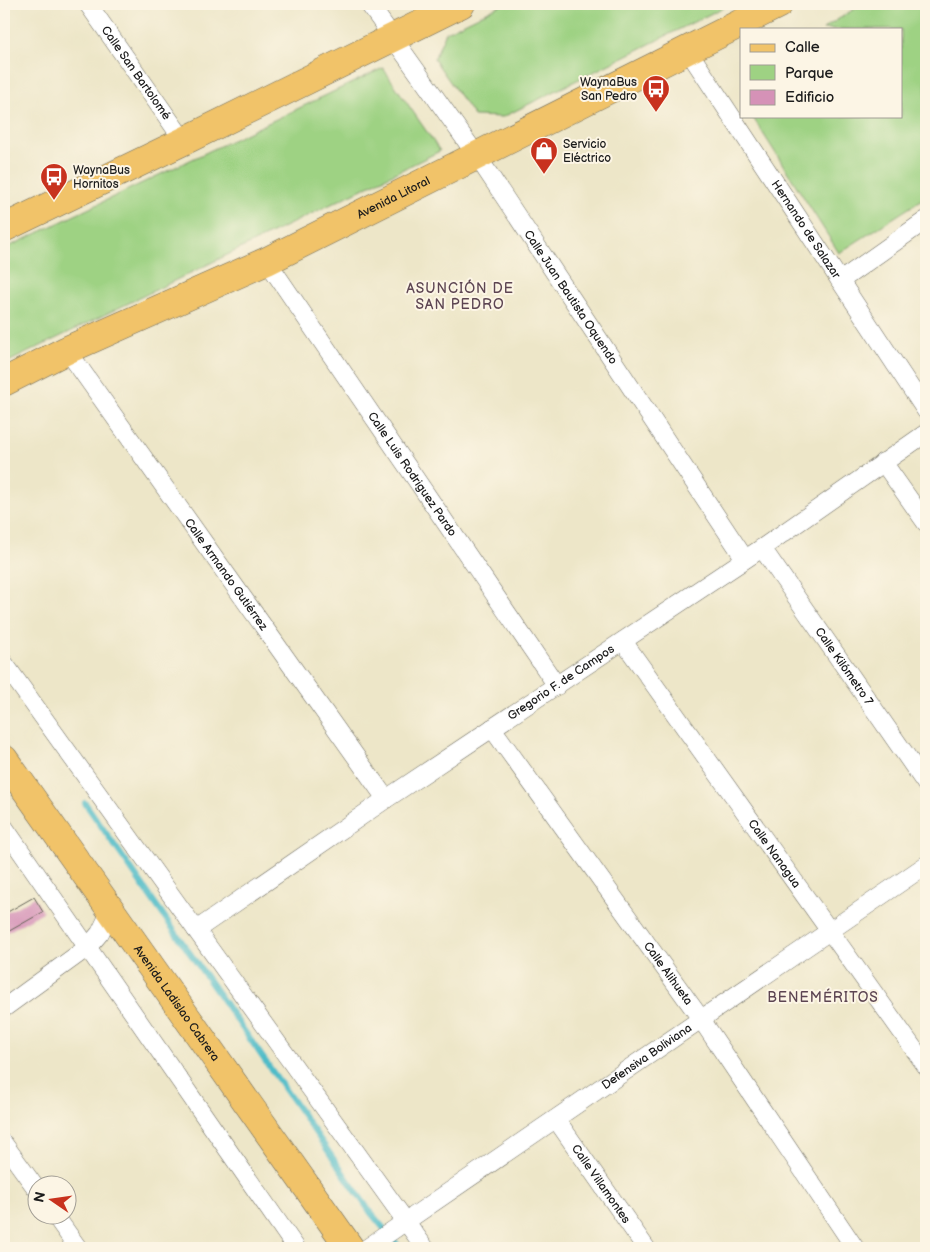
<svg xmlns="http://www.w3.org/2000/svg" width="930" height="1252" font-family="'Balsamiq Sans',sans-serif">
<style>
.green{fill:#9ed283;stroke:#5d7750}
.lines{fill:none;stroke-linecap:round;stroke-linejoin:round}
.stream{stroke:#4fbcc8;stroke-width:6}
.building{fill:#d592b7}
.minor-casing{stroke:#656358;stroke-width:19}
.primary-casing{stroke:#656358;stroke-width:29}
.trunk-casing{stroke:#656358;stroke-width:29}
.minor{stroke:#fff;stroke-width:18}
.primary{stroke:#f1c369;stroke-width:28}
.trunk{stroke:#f1c369;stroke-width:28}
.labels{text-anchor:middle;stroke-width:4;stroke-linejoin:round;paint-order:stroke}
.street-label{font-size:12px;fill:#1c1c1c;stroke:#fcf5e5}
.poi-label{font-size:12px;fill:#1c1c1c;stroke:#fcf5e5;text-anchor:start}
.neighbourhood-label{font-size:14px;letter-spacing:1px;fill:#5d4552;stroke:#fcf5e5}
</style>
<rect width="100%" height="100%" fill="#fcf5e5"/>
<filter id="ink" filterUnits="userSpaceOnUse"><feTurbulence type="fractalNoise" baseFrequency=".02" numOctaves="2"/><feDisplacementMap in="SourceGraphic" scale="10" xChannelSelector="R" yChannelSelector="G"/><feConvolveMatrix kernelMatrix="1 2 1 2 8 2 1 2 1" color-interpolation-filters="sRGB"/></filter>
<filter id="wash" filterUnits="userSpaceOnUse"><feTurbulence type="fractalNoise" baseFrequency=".0096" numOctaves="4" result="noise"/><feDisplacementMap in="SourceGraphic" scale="20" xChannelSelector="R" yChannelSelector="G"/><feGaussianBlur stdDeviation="1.12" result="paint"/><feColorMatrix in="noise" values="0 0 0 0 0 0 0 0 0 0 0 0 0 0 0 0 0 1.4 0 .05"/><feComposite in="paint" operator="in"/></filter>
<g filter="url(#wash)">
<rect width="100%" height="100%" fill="#ede6c8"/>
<!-- green -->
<path class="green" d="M503,4H730L503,117L474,116L434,59L446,32Z
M862,4H926V197L839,253L752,116H901V29H823Z
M383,68L440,151L4,364V249Z"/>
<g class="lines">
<!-- stream -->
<path class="stream" d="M85,803L326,1148L371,1213L400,1248"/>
</g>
<g id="blocks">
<!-- building -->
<path class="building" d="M34,897L43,912L4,934V914Z"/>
</g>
</g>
<g filter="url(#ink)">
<use href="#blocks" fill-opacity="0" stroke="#656358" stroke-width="1"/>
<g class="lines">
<defs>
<g id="minor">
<path id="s1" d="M88,4L184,141"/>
<path id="s2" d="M369,4L477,156L745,559"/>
<path id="s3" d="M687,49L926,411"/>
<path id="s4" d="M267,261L557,686"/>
<path d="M840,281L926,220"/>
<path id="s5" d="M67,350L386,799"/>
<path d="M883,462L926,523"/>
<path id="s6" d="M762,548L926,784"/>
<path id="s7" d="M623,641L926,1066"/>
<path d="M4,663L425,1248"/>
<path id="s8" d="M492,728L701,1019L855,1248"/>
<path d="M4,827L296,1248"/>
<path id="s9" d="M196,930L386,799L762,548L926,433"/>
<path d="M4,1008L88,947L100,933L111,910"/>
<path id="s10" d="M556,1119L646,1248"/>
<path d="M4,1144L38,1191"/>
<path d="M54,1214L78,1248"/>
<path id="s11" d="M367,1248L926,865"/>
</g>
<g id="primary">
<path d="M4,228L184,141L461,4"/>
<path id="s12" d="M4,382L67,350L267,261L779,4"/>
</g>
<g id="trunk">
<path id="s13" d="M4,759L350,1248"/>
</g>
</defs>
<!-- minor casing -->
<use href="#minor" class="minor-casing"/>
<!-- primary casing -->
<use href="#primary" class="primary-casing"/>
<!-- trunk casing -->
<use href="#trunk" class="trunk-casing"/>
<!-- minor -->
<use href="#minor" class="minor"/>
<!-- primary -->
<use href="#primary" class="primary"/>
<!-- trunk -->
<use href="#trunk" class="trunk"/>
</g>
</g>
<!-- icons -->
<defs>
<symbol id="bus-pin" viewBox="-11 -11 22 30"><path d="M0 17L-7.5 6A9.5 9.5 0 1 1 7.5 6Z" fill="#c8321e" stroke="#fcf5e5"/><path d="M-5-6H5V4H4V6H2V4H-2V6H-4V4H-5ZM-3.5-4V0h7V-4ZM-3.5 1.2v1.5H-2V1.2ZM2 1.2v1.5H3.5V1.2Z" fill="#fff"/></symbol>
<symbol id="shop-pin" viewBox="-11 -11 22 30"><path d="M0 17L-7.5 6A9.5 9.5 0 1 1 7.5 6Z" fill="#c8321e" stroke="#fcf5e5"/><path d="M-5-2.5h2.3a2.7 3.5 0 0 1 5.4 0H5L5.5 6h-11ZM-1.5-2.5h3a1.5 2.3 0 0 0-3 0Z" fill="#fff"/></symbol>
</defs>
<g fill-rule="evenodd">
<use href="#bus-pin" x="640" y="73" width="32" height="43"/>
<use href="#shop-pin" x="528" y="135" width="32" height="43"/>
<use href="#bus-pin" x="38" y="161" width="32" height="43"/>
</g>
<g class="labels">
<!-- street labels -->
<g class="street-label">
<text dy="4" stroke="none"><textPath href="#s1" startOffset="84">Calle San Bartolomé</textPath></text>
<text dy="4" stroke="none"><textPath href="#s12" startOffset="431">Avenida Litoral</textPath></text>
<text dy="4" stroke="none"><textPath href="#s3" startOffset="216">Hernando de Salazar</textPath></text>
<text dy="4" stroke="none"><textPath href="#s2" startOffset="356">Calle Juan Bautista Oquendo</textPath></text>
<text dy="4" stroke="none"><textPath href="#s4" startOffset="258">Calle Luis Rodriguez Pardo</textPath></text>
<text dy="4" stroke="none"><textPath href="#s5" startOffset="275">Calle Armando Gutiérrez</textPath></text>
<text dy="4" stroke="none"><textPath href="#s6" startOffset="144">Calle Kilómetro 7</textPath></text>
<text dy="4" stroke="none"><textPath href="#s9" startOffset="441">Gregorio F. de Campos</textPath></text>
<text dy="4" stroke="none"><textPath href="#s7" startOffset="261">Calle Nanagua</textPath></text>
<text dy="4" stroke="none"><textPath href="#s8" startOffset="302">Calle Alihueta</textPath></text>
<text dy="4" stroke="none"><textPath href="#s13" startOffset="299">Avenida Ladislao Cabrera</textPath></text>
<text dy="4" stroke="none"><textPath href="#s11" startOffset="339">Defensiva Boliviana</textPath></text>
<text dy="4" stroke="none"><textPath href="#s10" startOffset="79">Calle Villamontes</textPath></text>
</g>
<!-- poi labels -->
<g class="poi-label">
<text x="637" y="86" text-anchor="end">WaynaBus<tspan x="637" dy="14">San Pedro</tspan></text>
<text x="563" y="148">Servicio<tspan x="563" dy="14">Eléctrico</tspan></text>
<text x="73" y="174">WaynaBus<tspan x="73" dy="14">Hornitos</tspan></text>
</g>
<!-- neighbourhood labels -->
<g class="neighbourhood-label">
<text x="460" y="293">ASUNCIÓN DE<tspan x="460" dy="16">SAN PEDRO</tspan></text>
<text x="823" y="1002">BENEMÉRITOS</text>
</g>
</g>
<!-- margin -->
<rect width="930" height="1252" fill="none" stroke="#fcf5e5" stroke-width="20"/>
<!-- legend -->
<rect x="740" y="28" width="162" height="90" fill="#fcf5e5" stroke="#a29e95"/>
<rect x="750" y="44" width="25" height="8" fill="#f1c369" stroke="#a29e95"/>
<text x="785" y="52" font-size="15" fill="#1c1c1c">Calle</text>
<rect x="750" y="65" width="25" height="15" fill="#9ed283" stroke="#a29e95"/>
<text x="785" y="78" font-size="15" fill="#1c1c1c">Parque</text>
<rect x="750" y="90" width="25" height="15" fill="#d592b7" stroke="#a29e95"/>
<text x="785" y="102" font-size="15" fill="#1c1c1c">Edificio</text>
<!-- north arrow -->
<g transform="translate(52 1200) rotate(283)"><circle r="24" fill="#fcf5e5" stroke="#a29e95"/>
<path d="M0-4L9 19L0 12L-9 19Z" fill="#c8321e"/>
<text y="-8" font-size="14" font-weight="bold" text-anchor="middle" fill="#1c1c1c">N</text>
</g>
</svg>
